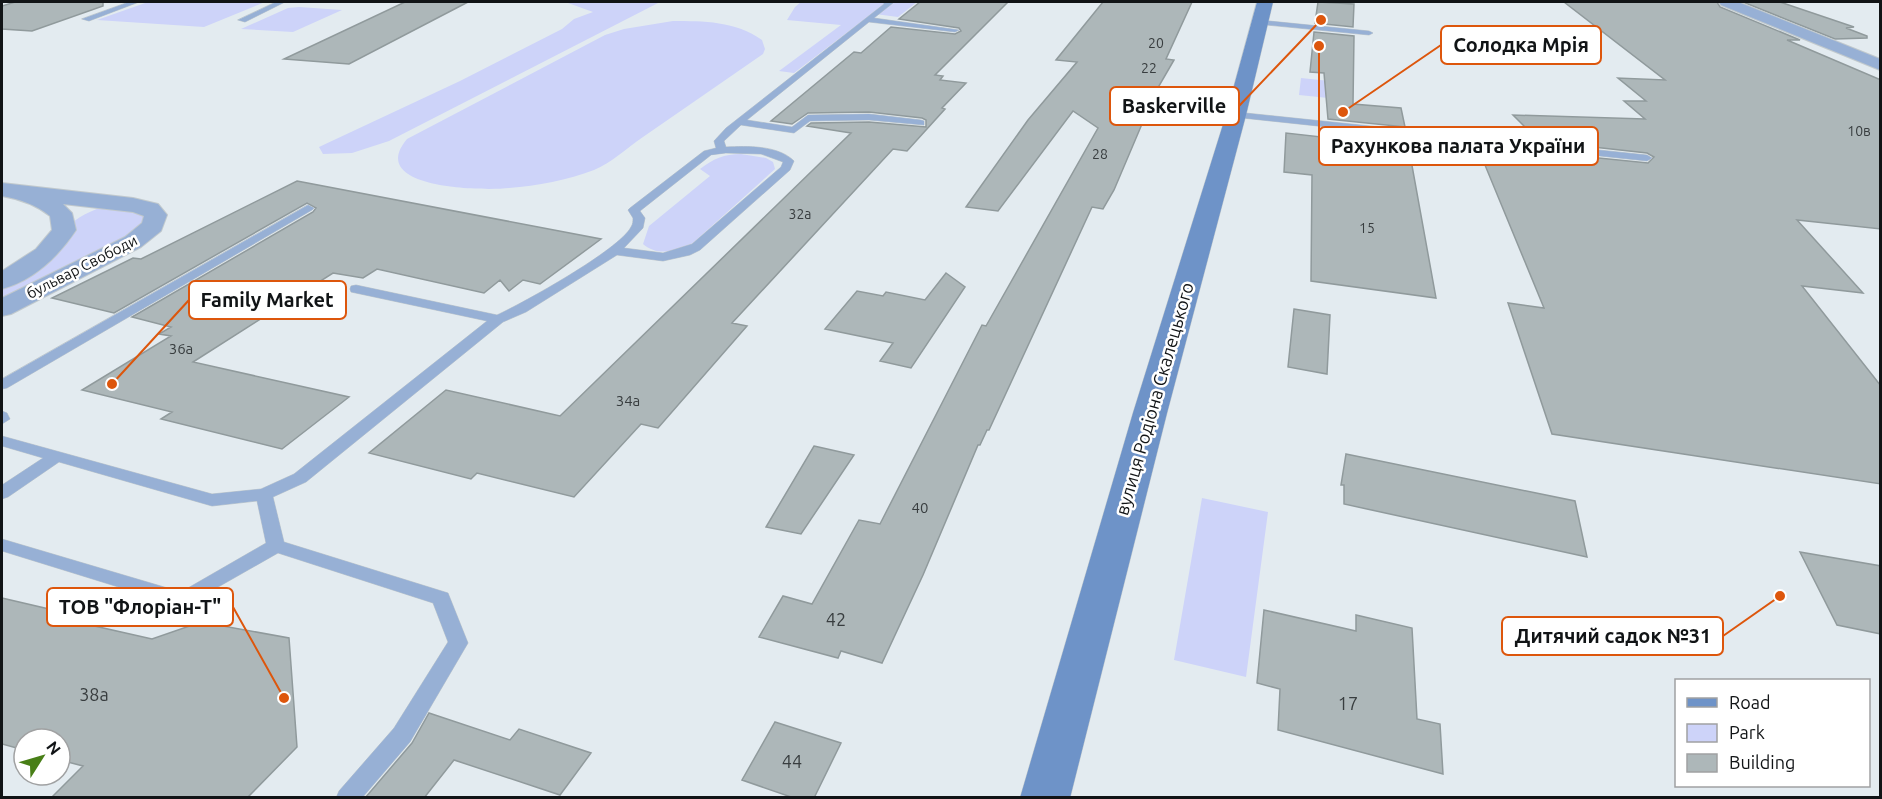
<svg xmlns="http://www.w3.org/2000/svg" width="1882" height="799" font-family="Ubuntu,sans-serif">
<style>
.green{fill:#cdd3f9}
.building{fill:#adb7b9;stroke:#909a9c;stroke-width:1.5}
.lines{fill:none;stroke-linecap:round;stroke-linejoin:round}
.service-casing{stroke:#c1c9cd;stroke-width:1}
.minor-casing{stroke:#c1c9cd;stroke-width:2}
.secondary-casing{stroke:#c1c9cd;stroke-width:1}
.service{fill:#97b0d5;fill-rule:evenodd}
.minor{fill:#97b0d5;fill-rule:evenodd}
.secondary{fill:#6e93c8;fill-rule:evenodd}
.labels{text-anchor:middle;stroke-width:5;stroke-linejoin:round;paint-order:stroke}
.far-number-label{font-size:14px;fill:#383d3f}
.far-street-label{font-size:15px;fill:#111416;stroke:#fff}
.number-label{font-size:15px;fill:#383d3f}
.street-label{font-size:18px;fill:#111416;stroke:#fff}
.near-number-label{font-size:18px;fill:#383d3f}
.leader{fill:none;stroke:#dd560c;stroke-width:2}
.callout-dot{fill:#dd560c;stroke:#fff;stroke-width:2}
.callout{fill:#fff;stroke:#dd560c;stroke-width:2}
.callout-label{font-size:20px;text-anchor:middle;font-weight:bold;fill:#111416}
</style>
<rect width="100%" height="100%" fill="#e3ebf0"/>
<!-- green -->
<path class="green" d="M148,2H265L204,27L97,20Z
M570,2H660L389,141L352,153L323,154L319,147L460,81L562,29L574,19L593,12L568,3Z
M801,2H917L898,17L875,14L857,25L794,73L779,71L841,25L787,20L795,7Z
M299,7L342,10L293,32L241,29L288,8Z
M673,21C703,21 736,21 762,40L765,49L763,54C723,82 683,109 643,137C627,148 611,163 594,170C568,180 537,186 509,188C483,191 365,189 407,139L605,35L624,29Z
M1301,78L1339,82L1338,99L1299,95Z
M741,154L766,158L773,162L775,169L693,243C677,251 658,257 643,244L649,226L710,176L700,169C713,159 724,154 741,154Z
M109,205L150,209L133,242L2,308V281C10,277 20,273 27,267C60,240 63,218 109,205Z
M1202,498L1268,512L1246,677L1174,660Z"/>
<!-- building -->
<path class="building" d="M15,2H103V6L32,31L2,29V6Z
M405,2H468L349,64L284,59Z
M920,2H1008L935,75L943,76L940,80L966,83L942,108L945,109L907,151L893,149L732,323L747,326L658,428L641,424L574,497L477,473L471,479L369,453L446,390L560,416L851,133L807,126L811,123L869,122L926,127V120L922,118L869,112L808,113L792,124L771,121L854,52L861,53L891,27L955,34L961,31L959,28L899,19Z
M1103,2H1192L1166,59L1174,60L1156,91L1114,190L1103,209L1092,207L989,430H987L980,445H978L923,575L882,663L841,651L838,658L759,637L783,596L812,604L859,520L880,524L982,325L986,326L1098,128L1073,111L998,211L966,207L1028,120L1077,62L1056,60Z
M1318,2L1354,4L1353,27L1315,23Z
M1564,2H1717L1720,7L1800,40H1787L1881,80V229L1797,220L1863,293L1802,286L1881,386V484L1552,434L1508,303L1544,308L1480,153L1557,161L1549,153L1648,163L1654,157L1647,153L1539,141L1513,115L1645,119L1624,101H1646L1618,78L1665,80Z
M1743,2H1780L1854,27L1846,28L1867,36V38L1835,39Z
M1314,32L1354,36L1353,104L1401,108L1405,127L1328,119L1324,73L1310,72Z
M1329,129L1407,138L1436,298L1311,281L1312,175L1284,172L1286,133L1330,138Z
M297,181L601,239L540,284L523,280L509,291L500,280L484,293L377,269L363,278L333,273L193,362L349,397L282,449L161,419L172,412L82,390L171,336L159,334L171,327L132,317L313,212L316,208L307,203L114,313L52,298L133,258L141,259Z
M946,273L965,287L911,368L880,361L893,343L825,329L857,291L883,296L886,292L925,300Z
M1294,309L1330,315L1327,374L1288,367Z
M814,446L854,455L801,534L766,527Z
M1346,454L1575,501L1587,557L1344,504V485H1341Z
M1800,552L1881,566V634L1837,625Z
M2,598L83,617L77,622L152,639L201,622L289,638L297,747L247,798H51L83,766L60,760V739H24V750L2,744Z
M1264,610L1356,631V615L1412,628L1417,719L1440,724L1443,774L1278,730L1280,689L1257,683Z
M429,713L510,740L519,729L591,753L560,795L454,760L424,798H365L412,743Z
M775,722L841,743L814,798H794L742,780Z"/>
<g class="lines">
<defs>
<path id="service" d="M129,2H139L89,21L82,19Z
M276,2H285L245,22L238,20Z
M883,2L893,3L874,18L959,30L955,32L869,22L747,120L792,127L808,115L869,114L921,120L924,121V125L869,120L810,121L794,133L741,125L724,141L726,147C747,146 778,145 794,161L790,170L700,250L690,255L663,261L617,255L526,312L503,322L306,482L273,497L284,542L448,593L468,643L410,742L362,798H336L339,791L394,728L448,642L433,603L278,553L183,607L2,551V539L181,592L266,543L257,501L212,506L59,462L8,497L2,499V485L43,458L2,446V436L212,494L261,489L294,474L487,321L351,292L350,289L351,286L356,285L497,315C523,303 619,250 631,227C633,224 633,221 633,218L628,210L630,208L704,151L716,148L714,141L726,128L884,4ZM726,153L761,154L783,162L781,167L692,244L663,253L624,248L643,228L645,218L640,211L711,155Z
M1259,20L1369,31L1373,33L1369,35L1256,24V20Z
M1236,112L1647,155L1652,158L1647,161L1233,117L1231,115Z
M308,205L314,208L312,210L7,388L2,389V379Z
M2,411L7,413L10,419L2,424Z"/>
<path id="minor" d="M1719,2H1738L1880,59V70L1721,5Z
M2,183L133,198L158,204L167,215L161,231L141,247L11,314L2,316V298L125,237L142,223L144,216L133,212L63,204L72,213L76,230C59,256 33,281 2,289V271L36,249L52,230L50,216C35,204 19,199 2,196Z"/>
<path id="secondary" d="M1257,2H1273L1246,115L1167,413L1070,798H1020L1133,413L1226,115Z"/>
</defs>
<!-- service casing -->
<use href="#service" class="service-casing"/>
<!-- minor casing -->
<use href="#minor" class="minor-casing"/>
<!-- secondary casing -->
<use href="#secondary" class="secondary-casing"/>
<!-- service -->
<use href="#service" class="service"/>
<!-- minor -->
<use href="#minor" class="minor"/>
<!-- secondary -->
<use href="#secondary" class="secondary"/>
</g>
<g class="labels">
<!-- far-number labels -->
<g class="far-number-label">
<text x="1156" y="48">20</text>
<text x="1149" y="73">22</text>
<text x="1859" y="136">10в</text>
<text x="1100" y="159">28</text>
<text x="800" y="219">32а</text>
<text x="1367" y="233">15</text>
</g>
<!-- far-street labels -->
<g class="far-street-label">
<text transform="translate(82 267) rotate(-27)" y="5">бульвар Свободи</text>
</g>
<!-- number labels -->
<g class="number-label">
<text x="181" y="354">36а</text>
<text x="628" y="406">34а</text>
<text x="920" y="513">40</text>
</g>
<!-- street labels -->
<g class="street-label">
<text transform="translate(1155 399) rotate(-74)" y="6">вулиця Родіона Скалецького</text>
</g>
<!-- near-number labels -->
<g class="near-number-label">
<text x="836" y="626">42</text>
<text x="94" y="701">38а</text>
<text x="1348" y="710">17</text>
<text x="792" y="768">44</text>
</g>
</g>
<!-- callouts -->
<path class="leader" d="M1343 112L1441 45M1321 20L1239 106M1319 46L1319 146M112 384L189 300M284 698L233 607M1780 596L1723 636"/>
<g class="callout-dot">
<circle cx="1343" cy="112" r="6"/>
<circle cx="1321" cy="20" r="6"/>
<circle cx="1319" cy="46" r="6"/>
<circle cx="112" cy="384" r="6"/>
<circle cx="284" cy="698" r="6"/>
<circle cx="1780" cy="596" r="6"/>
</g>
<g class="callout">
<rect x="1441" y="26" width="160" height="38" rx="6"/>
<rect x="1110" y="87" width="129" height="38" rx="6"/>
<rect x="1319" y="127" width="279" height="38" rx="6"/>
<rect x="189" y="281" width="157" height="38" rx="6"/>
<rect x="47" y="588" width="186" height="38" rx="6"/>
<rect x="1502" y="617" width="221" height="38" rx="6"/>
</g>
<g class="callout-label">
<text x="1521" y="52">Солодка Мрія</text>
<text x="1174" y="113">Baskerville</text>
<text x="1458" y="153">Рахункова палата України</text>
<text x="267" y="307">Family Market</text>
<text x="140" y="614">ТОВ "Флоріан-Т"</text>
<text x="1613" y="643">Дитячий садок №31</text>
</g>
<!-- border -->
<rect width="1882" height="799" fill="none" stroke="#111416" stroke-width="6"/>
<!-- legend -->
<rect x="1675" y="679" width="195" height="108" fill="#ffffff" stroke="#a0a1a2" stroke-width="1.5"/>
<rect x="1687" y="698" width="30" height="9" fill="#6e93c8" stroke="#a0a1a2" stroke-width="1.5"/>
<text x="1729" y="709" font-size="18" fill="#111416">Road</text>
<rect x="1687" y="724" width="30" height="18" fill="#cdd3f9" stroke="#a0a1a2" stroke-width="1.5"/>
<text x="1729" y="739" font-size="18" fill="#111416">Park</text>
<rect x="1687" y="754" width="30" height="18" fill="#adb7b9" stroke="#a0a1a2" stroke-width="1.5"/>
<text x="1729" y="769" font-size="18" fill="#111416">Building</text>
<!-- north arrow -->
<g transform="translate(42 757) rotate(53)"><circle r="28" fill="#ffffff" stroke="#a0a1a2" stroke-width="1.5"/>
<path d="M0-4.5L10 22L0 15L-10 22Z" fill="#487f17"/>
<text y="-9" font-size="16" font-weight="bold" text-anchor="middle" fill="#111416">N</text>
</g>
</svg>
